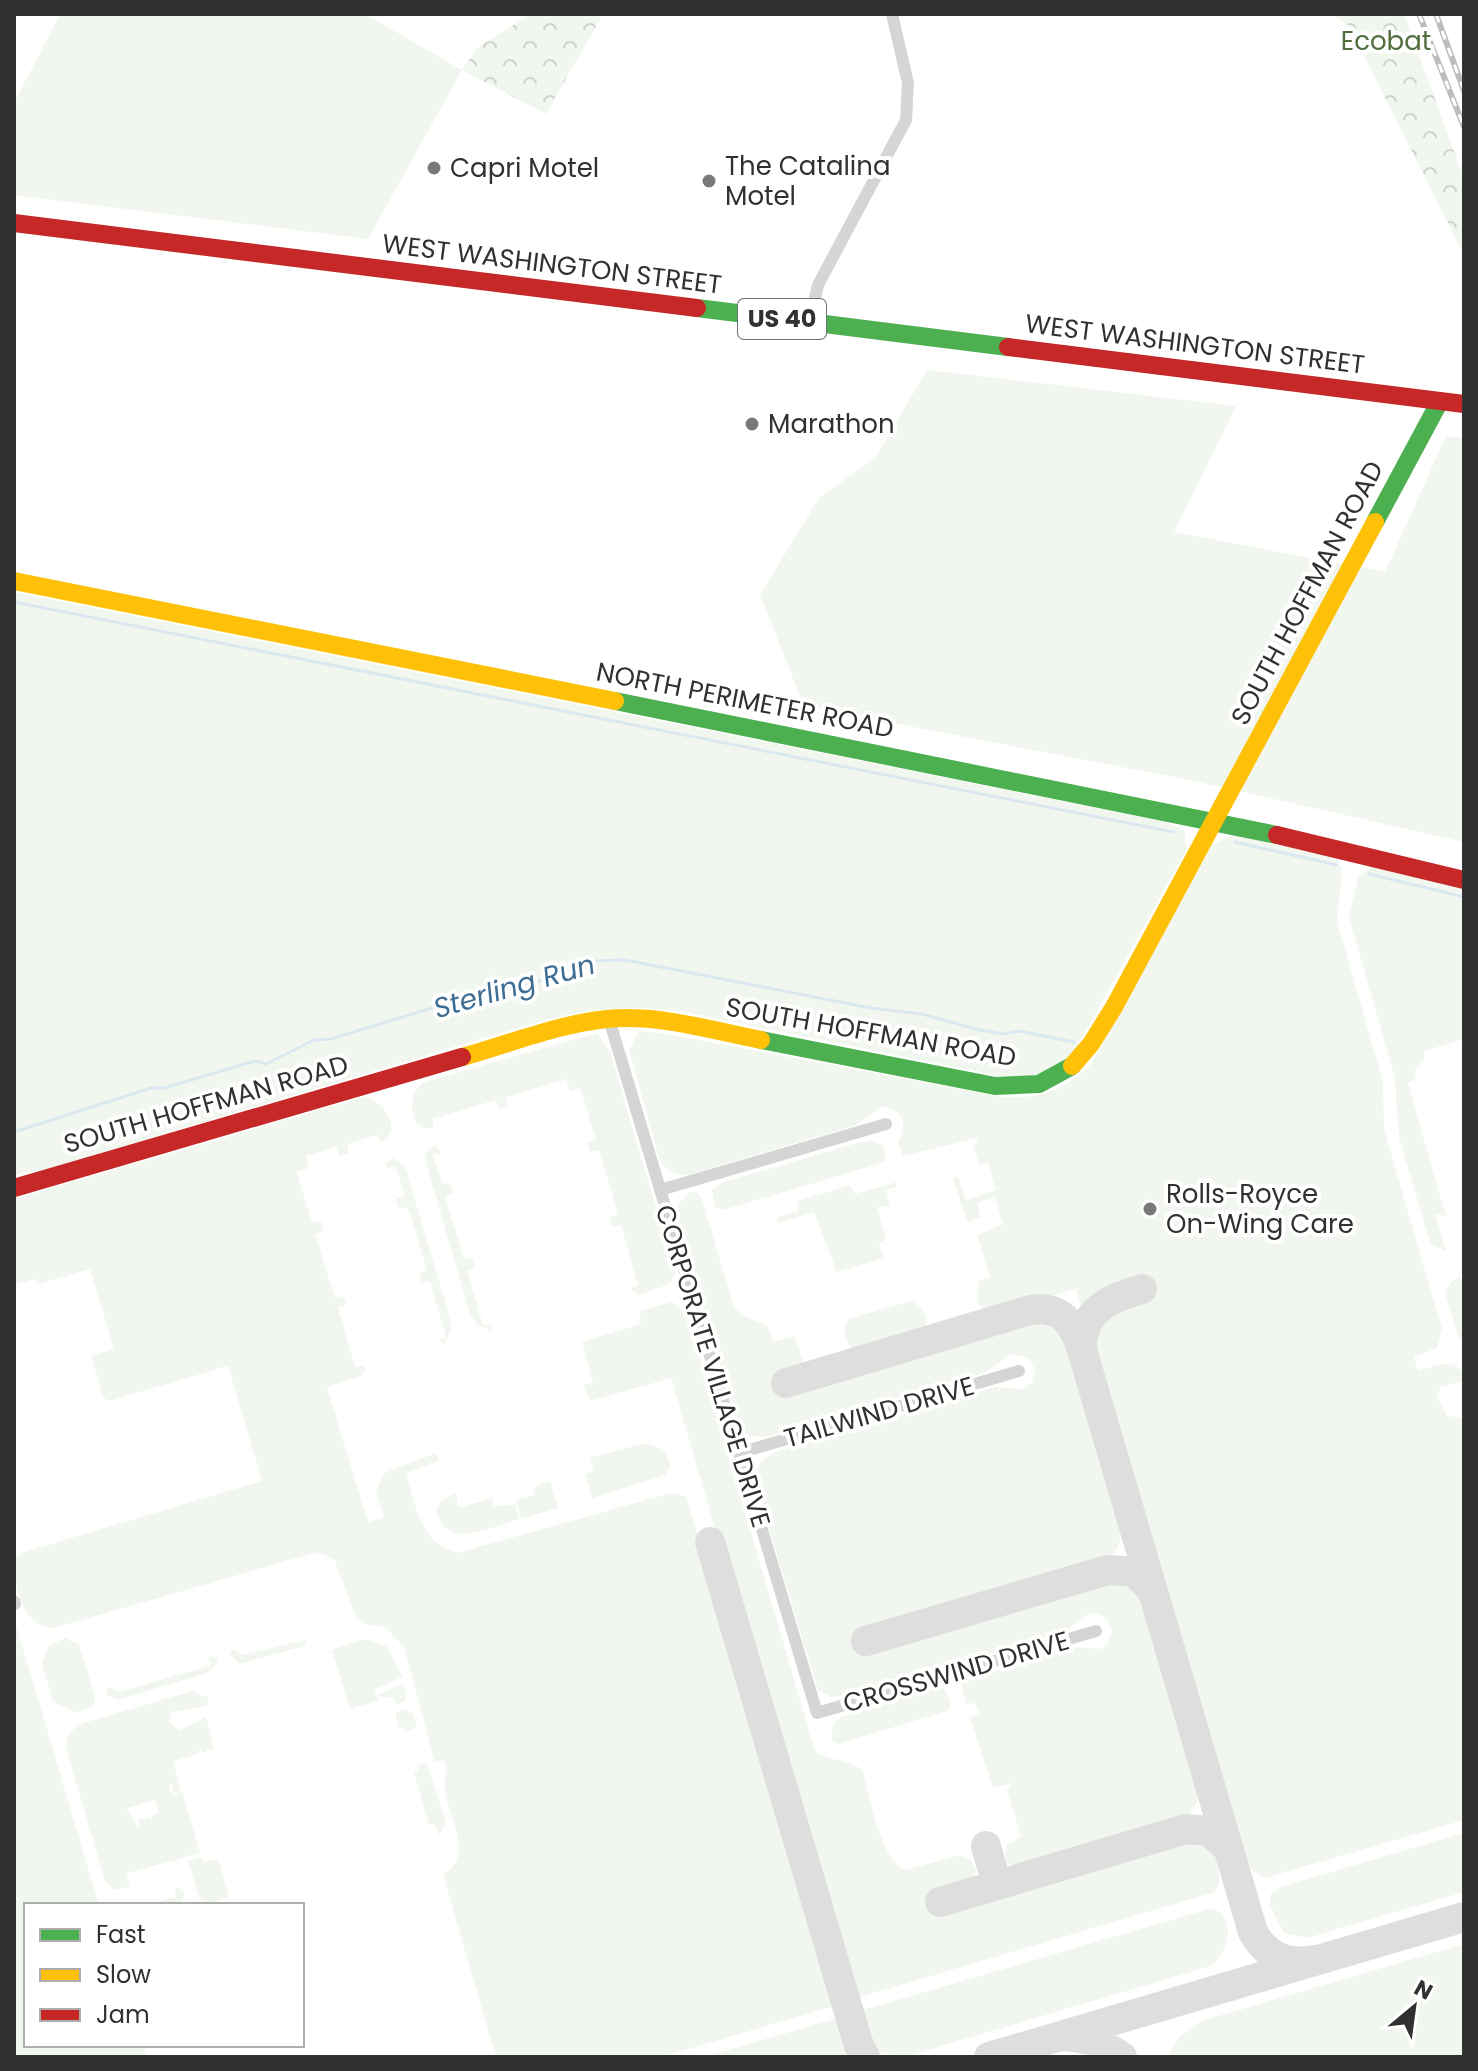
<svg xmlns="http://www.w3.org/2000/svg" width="1478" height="2071" font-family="Poppins,sans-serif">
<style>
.grass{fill:#f1f6ee;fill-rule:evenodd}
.forest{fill:url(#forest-crowns)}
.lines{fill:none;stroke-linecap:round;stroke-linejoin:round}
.stream{stroke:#dbe8f2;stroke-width:3}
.taxiway{stroke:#dedede;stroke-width:30}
.street{stroke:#d5d5d5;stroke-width:12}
.fast{stroke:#4caf50;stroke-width:18}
.slow{stroke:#ffc107;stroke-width:18}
.jam{stroke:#c62828;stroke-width:18}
.rail-casing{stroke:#bdbdbd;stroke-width:6}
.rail{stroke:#fff;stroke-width:3;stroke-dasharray:9;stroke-linecap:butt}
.poi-dot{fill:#797979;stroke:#fff;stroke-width:3}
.labels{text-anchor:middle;stroke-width:8;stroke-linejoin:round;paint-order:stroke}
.shield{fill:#fff;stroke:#6f6f6f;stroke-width:2}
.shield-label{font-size:24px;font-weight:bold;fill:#313131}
.park-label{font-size:26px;fill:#516d3e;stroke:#fff}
.poi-label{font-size:26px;fill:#313131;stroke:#fff;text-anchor:start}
.street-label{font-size:26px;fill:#313131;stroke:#fff}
.water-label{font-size:28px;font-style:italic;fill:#3e6d94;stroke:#fff}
</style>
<defs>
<pattern id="forest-crowns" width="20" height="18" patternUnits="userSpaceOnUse" patternTransform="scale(2)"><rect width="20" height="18" fill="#f1f6ee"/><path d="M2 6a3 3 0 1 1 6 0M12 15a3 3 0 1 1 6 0" fill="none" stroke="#cfd3cd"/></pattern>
</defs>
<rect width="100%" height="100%" fill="#fff"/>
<!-- grass -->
<path class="grass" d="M60,14H365L462,70L368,239L14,195V103Z
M927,370L1236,406L1174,532L1385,572L1446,436L1464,438V842L1190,780L804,706L760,595L819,498L875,458Z
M14,592L1167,822L1184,830L1187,849L1074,1052C1055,1072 1033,1078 1005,1077L685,1012C634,1005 589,1008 538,1022L43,1170L14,1175Z
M1233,835L1331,856L1342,868L1337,921L1383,1082L1384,1129L1442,1329L1437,1348L1414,1357L1418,1371C1435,1366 1454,1356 1464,1375L1461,1382L1440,1387L1437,1397L1447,1416L1464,1418V1820L1265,1878L1252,1870L1242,1853L1076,1289L988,1314L977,1301L979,1281L990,1277L977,1235L1003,1224L995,1197L977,1203L981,1218L967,1222L953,1178L958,1177L966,1200L996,1190L988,1163L979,1164L973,1145L978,1143L977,1138L903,1156L898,1142C908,1125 904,1108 881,1107L857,1125L688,1175C675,1176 665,1171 659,1158L629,1050L639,1031L662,1033L1002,1097C1038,1100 1065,1090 1091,1064L1212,845Z
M1374,865L1464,889V1039L1424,1051L1425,1059L1416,1067L1415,1079L1408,1083L1446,1216L1435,1214L1446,1251L1431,1245L1399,1138L1395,1078L1349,917L1358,878Z
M597,1033L610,1052L675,1272L670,1284L638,1295L630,1289L638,1285L621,1225L612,1227L609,1217L618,1214L599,1150L590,1152L587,1142L596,1140L580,1088L570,1091L566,1079L506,1097L508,1106L499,1108L496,1100L432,1119L434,1128H424L416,1123C410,1107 410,1093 424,1082Z
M364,1097C385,1100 404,1132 380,1143L377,1135L347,1144L349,1153L339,1156L336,1147L306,1156L309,1168L297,1172L312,1223L321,1221L324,1231L315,1234L335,1298L344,1296L346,1305L338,1308L355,1367L364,1366L365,1369L361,1376L327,1387L368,1522L384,1517L376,1492L384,1473L436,1453L439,1461L406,1473C416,1506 420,1543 457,1553L671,1493L686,1496L837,2004L834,2006L661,2057H496L443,1875C475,1854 449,1819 445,1791C443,1781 448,1772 445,1760L435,1762L404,1647L385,1627L366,1624L356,1617L334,1559L317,1552L54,1628C23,1629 14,1585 14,1559L21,1553L262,1481L228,1366L109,1401L103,1397L91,1356L114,1349L90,1269L39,1284L34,1279L14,1285V1199Z
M873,1141L884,1146L885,1162L723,1210L715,1207L712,1190L721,1183L860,1142Z
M435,1145L442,1153L433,1155L442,1184L450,1183L453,1193L445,1196L464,1259L472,1258L475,1268L467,1271L483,1325L492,1324L491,1331L478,1325L470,1314L425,1159L427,1151Z
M393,1158L405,1166L450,1318L451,1329L444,1345L438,1340L446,1337L430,1281L421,1283L419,1273L427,1271L408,1207L399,1209L396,1199L405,1196L396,1167L387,1168L386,1163Z
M897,1182V1187L886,1190L890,1205L877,1208L886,1239L879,1243L884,1258L837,1272L814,1212L779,1223L777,1217L798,1211V1201L850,1185L855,1194Z
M690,1192H696L702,1199L734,1307L742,1315L768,1326L773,1342L795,1336L805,1368L781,1375L786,1392L1009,1326C1031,1325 1049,1314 1064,1338L1121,1530C1119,1563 1103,1556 1080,1569L856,1636L862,1652L1085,1586C1110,1584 1124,1575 1141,1597L1198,1790L1197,1803L1188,1817L1022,1869L1005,1862L1006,1846L1021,1837L1007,1789L1011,1787L1010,1783L993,1788L970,1718L979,1713L975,1703L966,1704L961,1682L1071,1647L1100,1649L1107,1644L1112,1631C1109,1619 1101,1612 1088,1614L1066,1631L846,1696L831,1697L818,1690L756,1485C753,1465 763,1457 781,1450L995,1387L1022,1389L1032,1382L1035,1370L1029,1358L1012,1354L986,1372L768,1437L749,1436L737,1422L677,1219L679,1203Z
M1460,1277L1464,1291V1343L1458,1336L1445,1292L1451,1282Z
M914,1300L927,1316L924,1334L858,1354C846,1342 841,1337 848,1319Z
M672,1302L686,1310L815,1751C825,1759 846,1760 862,1769C869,1794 881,1863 906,1870L959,1855L971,1860L976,1872L968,1885L934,1896L939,1912L1162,1846C1185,1845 1214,1828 1218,1867C1219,1877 1221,1884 1215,1892L853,1999L671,1378L590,1401L584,1385L593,1382L582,1342L641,1324L640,1311Z
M641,1444C657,1443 668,1451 670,1466L665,1475L592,1498L585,1474L594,1471L590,1458Z
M550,1481L558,1508L521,1519L516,1500L534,1495L535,1486Z
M457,1493V1505L461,1507L492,1498L494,1506L515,1505L519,1519C492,1527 443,1552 436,1509L443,1499Z
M14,1618L99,1905H26V2045H143L147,2057H14Z
M65,1638L79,1644L95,1697L93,1706L77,1713L53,1702L42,1664L48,1646Z
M364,1639L387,1646L402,1677L375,1689L376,1696L403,1684L407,1691L399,1694L407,1692L405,1701L396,1705L394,1698L377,1696L379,1700L350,1709L332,1650Z
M306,1640L305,1646L239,1664L229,1653L234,1649L242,1655Z
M214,1655L218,1661L210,1672L118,1700L106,1694L109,1686L119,1692L212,1665L208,1658Z
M939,1686L946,1690L951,1706L947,1711L838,1744L831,1740L833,1725L841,1717Z
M192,1691L209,1698L207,1706L171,1712L170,1723L180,1730L206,1717L214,1749L202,1753L201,1748L198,1754L173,1761L181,1790L173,1793L172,1784L168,1786L172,1795L182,1792L200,1853L126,1874L130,1887L114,1890L105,1881L66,1748C67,1736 72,1727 84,1723ZM155,1800L159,1813L152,1816V1820L149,1817L138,1820L140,1826L137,1827L127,1808Z
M405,1709L412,1712L417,1727L406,1731L404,1727L399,1728L395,1713Z
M427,1763L446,1823L439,1835L435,1824L429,1825L414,1772L419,1771L418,1765Z
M1464,1833V1892L1307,1938L1284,1933L1270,1906V1895L1280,1887Z
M202,1857L203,1862L218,1859L229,1897L209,1903L200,1900L188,1861Z
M175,1886L185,1891L182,1905H146L176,1897Z
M1212,1908C1238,1917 1228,1954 1211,1966L904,2057L878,2052L867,2040L860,2011Z
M1464,1944V2057H1168L1179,2037L1201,2021Z
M838,2018L847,2037L846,2057H704Z"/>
<!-- forest -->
<path class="forest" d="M531,14H603L546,114L462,70L477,48Z
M1332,14H1404L1464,179V255L1349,26Z"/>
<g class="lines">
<!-- stream -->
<path class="stream" d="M14,602L1173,832
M1235,842L1337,865
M1369,874L1464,897
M14,1132L151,1088H164L255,1061L266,1064L314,1040L331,1039L461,999L543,980L555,970L591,961L625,960L871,1008L922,1014L976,1029L1003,1034L1019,1031L1074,1042"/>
<!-- taxiway -->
<path class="taxiway" d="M1082,1350C1081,1310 1109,1299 1142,1289
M786,1383L1030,1310C1061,1305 1074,1323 1082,1350L1253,1932C1267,1957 1287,1965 1315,1960
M710,1542L858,2043L865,2057
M866,1641L1108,1570L1134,1572L1153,1591
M986,1846L997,1885
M940,1902L1186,1829L1209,1831L1229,1849
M1065,2036L1097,2041L1122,2057
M989,2057L1464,1917"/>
<!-- street -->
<path class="street" d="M809,323L818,285L906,120L908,83L892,14
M609,1019L817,1713L1096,1631
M660,1190L886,1124
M739,1453L1019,1371
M14,1601L15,1604"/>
<!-- fast -->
<path class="fast" d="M697,308L1008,347
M1375,522L1440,401
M615,701L1277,835
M761,1040L995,1086L1039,1084L1072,1066"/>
<!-- slow -->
<path class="slow" d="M14,581L615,701
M462,1057C509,1044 558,1024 607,1019C658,1014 711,1030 761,1040
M1072,1066L1091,1044L1114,1007L1375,522"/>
<!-- jam -->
<path class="jam" d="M14,223L697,308
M1008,347L1464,404
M1277,835L1464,880
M14,1188L462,1057"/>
<defs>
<path id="rail" d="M1419,14L1464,127
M1436,14L1464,91"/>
</defs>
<!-- rail casing -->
<use href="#rail" class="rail-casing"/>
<!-- rail -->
<use href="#rail" class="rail"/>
</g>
<!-- markers -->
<g class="poi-dot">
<circle cx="434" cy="168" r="8"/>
<circle cx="709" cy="181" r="8"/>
<circle cx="752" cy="424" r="8"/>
<circle cx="1150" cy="1209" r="8"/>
</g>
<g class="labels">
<!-- shield labels -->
<rect class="shield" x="738" y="299" width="88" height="40" rx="6"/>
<g class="shield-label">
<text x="782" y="327">US 40</text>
</g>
<!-- park labels -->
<g class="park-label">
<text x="1386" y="50">Ecobat</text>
</g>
<!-- poi labels -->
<g class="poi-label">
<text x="725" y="175">The Catalina<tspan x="725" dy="30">Motel</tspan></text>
<text x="450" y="177">Capri Motel</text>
<text x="768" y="433">Marathon</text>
<text x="1166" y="1203">Rolls-Royce<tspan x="1166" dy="30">On-Wing Care</tspan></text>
</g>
<!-- street labels -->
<g class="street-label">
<text transform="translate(552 264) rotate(7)" y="9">WEST WASHINGTON STREET</text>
<text transform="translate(1195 344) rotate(7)" y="9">WEST WASHINGTON STREET</text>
<text transform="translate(1307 593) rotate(-62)" y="9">SOUTH HOFFMAN ROAD</text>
<text transform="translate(745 700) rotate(11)" y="9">NORTH PERIMETER ROAD</text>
<text transform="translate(871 1032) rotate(10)" y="9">SOUTH HOFFMAN ROAD</text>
<text transform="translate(206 1104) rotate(-16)" y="9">SOUTH HOFFMAN ROAD</text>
<text transform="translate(713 1366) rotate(73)" y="9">CORPORATE VILLAGE DRIVE</text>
<text transform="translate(879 1412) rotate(-16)" y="9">TAILWIND DRIVE</text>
<text transform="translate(956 1672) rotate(-16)" y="9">CROSSWIND DRIVE</text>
</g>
<!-- water labels -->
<g class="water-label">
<text transform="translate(514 986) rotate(-16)" y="10">Sterling Run</text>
</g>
</g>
<!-- border -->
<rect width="1478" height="2071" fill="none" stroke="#313131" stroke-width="32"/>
<!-- legend -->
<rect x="24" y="1903" width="280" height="144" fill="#ffffff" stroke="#adadad" stroke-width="2"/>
<rect x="40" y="1929" width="40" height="12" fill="#4caf50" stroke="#adadad" stroke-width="2"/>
<text x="96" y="1943" font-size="24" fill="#313131">Fast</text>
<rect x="40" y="1969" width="40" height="12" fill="#ffc107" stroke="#adadad" stroke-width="2"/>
<text x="96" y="1983" font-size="24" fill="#313131">Slow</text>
<rect x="40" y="2009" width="40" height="12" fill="#c62828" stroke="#adadad" stroke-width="2"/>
<text x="96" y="2023" font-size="24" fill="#313131">Jam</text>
<!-- north arrow -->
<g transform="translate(1414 2007) rotate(29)" stroke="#ffffff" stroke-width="6" paint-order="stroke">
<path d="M0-6L14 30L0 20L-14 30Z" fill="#313131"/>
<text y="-12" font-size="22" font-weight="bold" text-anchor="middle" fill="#313131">N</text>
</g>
</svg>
